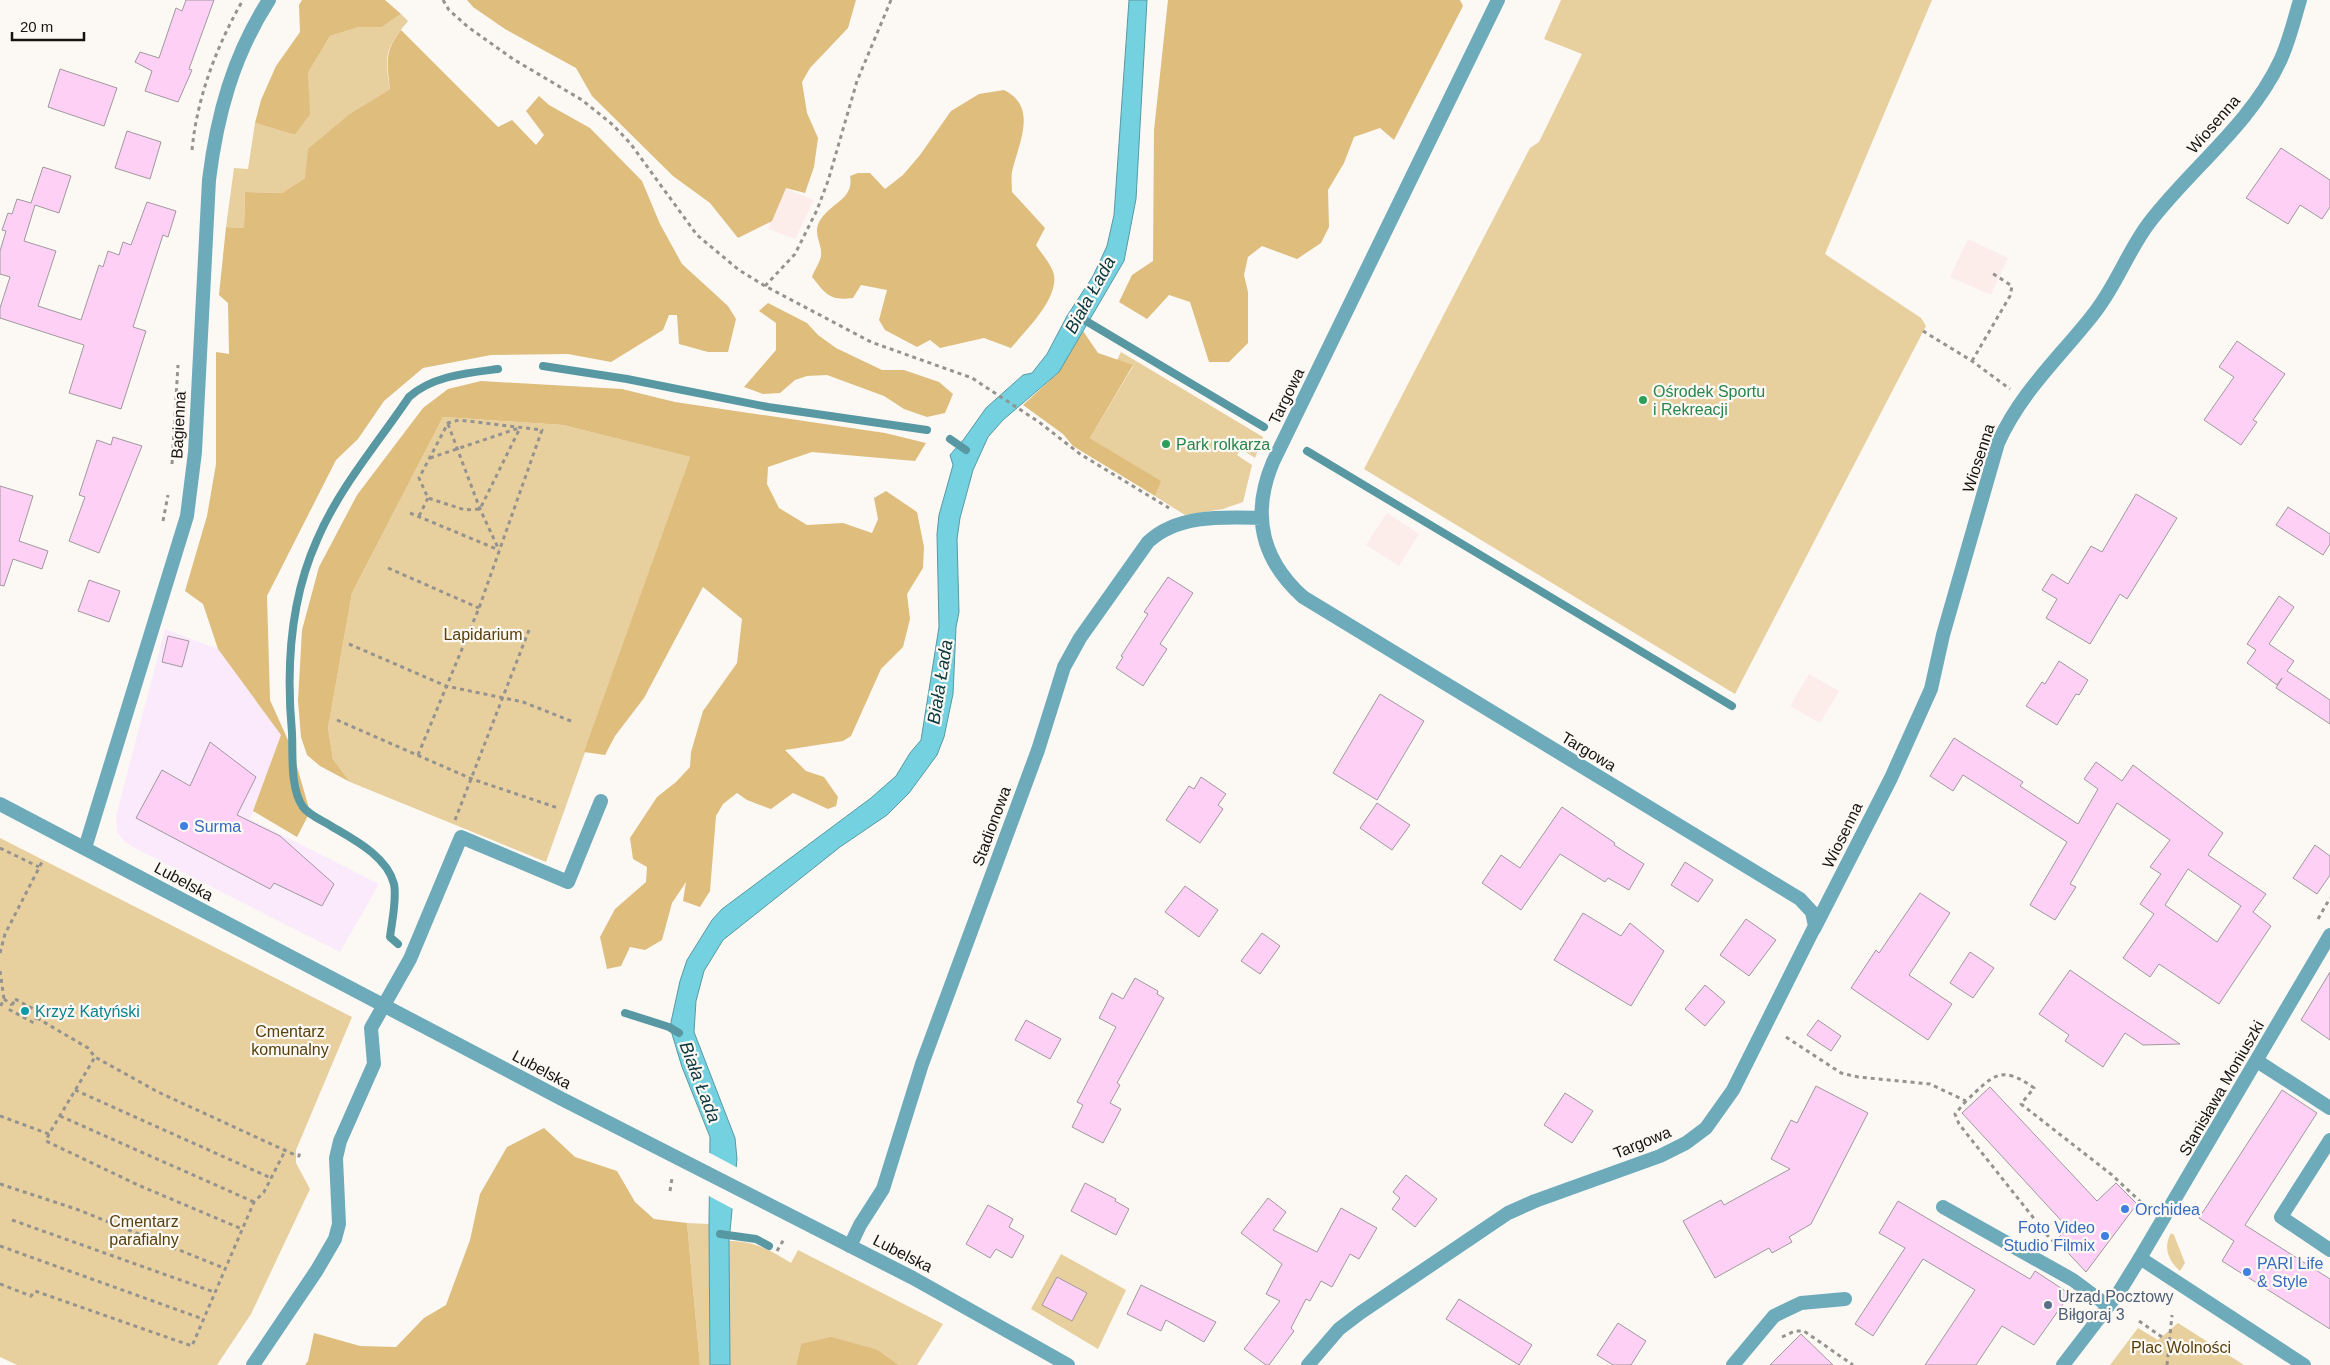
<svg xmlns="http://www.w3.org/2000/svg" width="2330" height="1365" font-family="Helvetica,sans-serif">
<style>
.commercial{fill:#faeafc}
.industrial{fill:#fcecea}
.green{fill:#e8cf9e}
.forest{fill:#debd7d}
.water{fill:#74d1e0;stroke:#5898a2}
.pier{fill:#fcf9f4}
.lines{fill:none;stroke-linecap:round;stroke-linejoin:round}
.stream{stroke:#5898a2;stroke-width:8}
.building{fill:#ffd0f6;stroke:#9e999d;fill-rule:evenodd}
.path{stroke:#95938f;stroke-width:3;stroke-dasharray:4 4;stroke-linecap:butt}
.service{stroke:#6dabbb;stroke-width:14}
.minor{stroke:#6dabbb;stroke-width:14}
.tertiary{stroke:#6dabbb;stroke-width:14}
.leisure-dot{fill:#2e9e5b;stroke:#fcf9f4;stroke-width:2}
.shop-dot{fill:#3f7fe0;stroke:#fcf9f4;stroke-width:2}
.culture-dot{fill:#0f9aa8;stroke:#fcf9f4;stroke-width:2}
.service-dot{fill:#5c6f8a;stroke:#fcf9f4;stroke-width:2}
.labels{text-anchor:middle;stroke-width:4.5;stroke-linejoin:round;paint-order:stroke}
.street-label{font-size:16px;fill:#151413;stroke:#fcf9f4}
.leisure-label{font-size:16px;fill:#27864d;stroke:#fcf9f4;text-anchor:start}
.park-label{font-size:16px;fill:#57400d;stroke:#fcf9f4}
.shop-label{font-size:16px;fill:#366cbe;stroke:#fcf9f4;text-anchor:start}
.culture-label{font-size:16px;fill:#0d838f;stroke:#fcf9f4;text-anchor:start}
.service-label{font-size:16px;fill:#4e5e75;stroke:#fcf9f4;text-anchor:start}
.water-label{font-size:18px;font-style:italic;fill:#0b383f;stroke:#fcf9f4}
</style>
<rect width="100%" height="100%" fill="#fcf9f4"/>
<!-- commercial -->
<path class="commercial" d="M165,629L218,649L281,735L250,819L379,884L340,952L133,847L123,840L117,832L116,816Z"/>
<!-- industrial -->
<path class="industrial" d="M775,184L814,200L795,239L768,229L770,224L760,220Z
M1968,239L2008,258L1991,295L1950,277Z
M1387,513L1419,534L1399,566L1366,545Z
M1809,674L1839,691L1820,723L1790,706Z"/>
<!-- green -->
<path class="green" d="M1561,0H1932L1825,254L1921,318L1926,326L1735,694L1364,469L1530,148L1539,142L1582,54L1544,39Z
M401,14L408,21C386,48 384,54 390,89L351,113L305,178L282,193L245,192L244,228L226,227L234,168L248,169L255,123L295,135L309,114L308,73L330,36L359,27H382Z
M1121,352L1263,437L1255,458L1241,449L1237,455L1252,465L1243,502L1223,509L1185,515L1155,496L1160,481L1090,438L1133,366L1117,360Z
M443,417L563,425L690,457L546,862L350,782L333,759L328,728L352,593Z
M0,838L352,1017L296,1150V1163L310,1189L251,1314L217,1365H17L0,1357Z
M687,1223L709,1224L710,1365H700Z
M2171,1233L2174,1235L2185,1263L2180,1271C2168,1261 2163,1247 2171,1233Z
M729,1241C754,1241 771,1250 791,1263L798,1250L943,1324L917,1365H899L878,1350L801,1344L796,1365H730Z
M1061,1254L1126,1290L1098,1349L1031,1309Z
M2178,1323L2244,1365H2110L2138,1328L2158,1340Z"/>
<!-- forest -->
<path class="forest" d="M302,0H385L401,14L382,27H359L330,36L308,73L310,114L295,135L255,123L261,100L276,66L300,32L299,5Z
M467,0H856L848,28L810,68L802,82L807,113L818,138L814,167L805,193L786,188L772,221L738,238L710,203L673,176L592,96L576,68L505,29L473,7Z
M1168,0H1460L1463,6L1394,140L1380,128L1354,137L1344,163L1328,190L1329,227L1321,243L1297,259L1262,246L1248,257L1244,275L1248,292V343L1229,362H1209L1190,302L1169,295L1147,319L1119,302L1132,275L1153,261L1154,130Z
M401,30L498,127L512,120L536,145L544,135L526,111L539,96L549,105L590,128L642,181L660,224L682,264L728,306L736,319L728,352H708L679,344L677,315H669L663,330L611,362L568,354L491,355L423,368L384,401L358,439L336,460L267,596L270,700L292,749L310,812L297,837L253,811L281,735L218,649L203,604L185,591L207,516L216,464V352L229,354L228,303L219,295L226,227L244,228L245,192L282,193L305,178L308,149L351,113L390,89C387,64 384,51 401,30Z
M1004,90C1039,107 1018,144 1012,172C1011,178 1012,186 1012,192L1045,228L1036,245C1041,253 1052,265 1054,275C1058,300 1025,331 1011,348L984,338L940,348L930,340L917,347L885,330L879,320L887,290L861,285L853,298C829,301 826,294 812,277C814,271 820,262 821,256C823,242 809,232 824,215C835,202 854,197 850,176L858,173H870L885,189L903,175L920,155L951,111L979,94Z
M768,303L807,323L818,335L836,348L882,370H904L939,382L953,394L945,413L927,417L904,409L884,396L827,375L807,376L795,380L780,393L763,394L744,387L776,350V323L759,311Z
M1083,331L1098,353L1133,365L1090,438L1161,481L1155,496L1073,446L1063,434L1023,405L1059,372Z
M481,381L622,389L675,402L885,433L926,443L915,461L812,452L768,467L767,484L779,508L807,525L843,523L872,533L878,519L874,498L886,491L917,512L924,547L923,568L907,594L910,619L903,647L881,669L851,736L843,741L785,750L806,771L824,777L838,797L836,806L828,809L793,793L771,809L747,800L737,793L723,804L716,816L710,891L700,907L683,901L686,882L672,903L662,940L645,950L630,947L621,966L607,969L600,937L615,909L646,882L647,867L633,859L630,838L657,797L676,782L690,767L691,752L703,711L737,663L742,619L703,587L644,698L615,736L605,755L584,752L690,457L563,425L443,417L352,593L328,728L333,759L350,782L320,766L307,755L301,737L298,701L302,630L319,567L357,495L423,408L448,389Z
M544,1128L575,1157L617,1171L635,1202L654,1219L687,1223L700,1365H305L308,1361L314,1333L360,1346L396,1347L424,1318L446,1305L470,1240L480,1194L507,1147Z
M831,1337L878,1350L899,1365H796L801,1344Z"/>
<!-- water -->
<path class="water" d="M1129,0H1147L1136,199L1124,261L1059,372L1003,420L988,437L973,470L960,518L957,539L959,612L956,627L953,694L944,737L937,755L909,793L887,815L840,847L723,940L704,971L696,1001L694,1032L735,1138L737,1159L729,1241L730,1365H710L709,1224L710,1137L682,1067L672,1034L671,1022L680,981L687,960L712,920L722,909L871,798L896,776L910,753L921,740L939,627L937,534L939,515L953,465L950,455L964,439L986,408L1023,375L1032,373L1047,354L1067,316L1093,276L1107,246L1114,215Z"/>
<!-- pier -->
<path class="pier" d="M708,1152L738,1168L735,1210L707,1195Z"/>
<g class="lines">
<!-- stream -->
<path class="stream" d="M1081,318L1264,427
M543,366L627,379L768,407L927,430
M950,439L966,450
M1307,451L1732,706
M398,944L390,937C392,921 397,899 394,884C387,856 353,839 331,826C323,821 309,815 303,807C290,788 293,755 292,733C286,668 290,600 317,540C339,488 378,443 409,397C432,376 467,373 498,369
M625,1013L669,1027L679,1033
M720,1234L756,1239L769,1246"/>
</g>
<!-- building -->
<path class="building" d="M186,0H214L189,69L192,70L178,102L145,91L152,71L135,62L140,52L159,58L176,8L182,11Z
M60,69L117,88L104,126L48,107Z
M127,131L161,142L150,179L115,168Z
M2281,148L2330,180V207L2322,219L2300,205L2288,224L2246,198Z
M43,167L71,176L59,213L35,205L24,241L56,251L38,306L81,320L99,265L103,267L108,251L119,255L123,242L131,245L147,202L176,211L168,237L163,235L133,327L146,331L121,409L69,393L84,345L0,318V308L10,277L0,274V251L6,231L2,230L8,213L12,214L17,199L31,203Z
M2237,341L2285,374L2253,420L2257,422L2241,445L2204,420L2234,377L2219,367Z
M113,437L142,446L99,553L69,541L85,497L79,495L97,440L111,445Z
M0,486L33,496L19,541L48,551L42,569L13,559L4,586L0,585Z
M2136,494L2177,518L2127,599L2120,594L2090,644L2046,618L2057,599L2042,590L2052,574L2068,584L2091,546L2102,552Z
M2288,507L2330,534V544L2323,555L2276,525Z
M1168,577L1193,593L1160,644L1167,649L1143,686L1116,668L1123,657L1121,656L1148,614L1144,612Z
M89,580L120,591L109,622L78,611Z
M2279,596L2294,607L2269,644L2294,661L2287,671L2330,700V724L2276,688L2282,678L2277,685L2247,663L2256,650L2247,644Z
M168,636L189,641L182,667L162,662Z
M2059,661L2088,680L2079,695L2076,694L2057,725L2026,706L2042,682L2045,684Z
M1380,694L1424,721L1377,800L1333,773Z
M1954,738L2023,782L2020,786L2078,824L2098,789L2084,779L2096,762L2122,781L2133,765L2223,833L2208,855L2266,894L2253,912L2271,926L2219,1004L2159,964L2150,977L2123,958L2154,914L2140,904L2161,874L2150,867L2170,840L2117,803L2070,884L2076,887L2055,920L2030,905L2067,842L1963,775L1953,791L1930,776ZM2188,869L2241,906L2217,942L2165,905Z
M210,742L256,777L237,815L280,836L334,884L322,906L274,883L270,889L136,818L162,770L190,786Z
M1201,777L1226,794L1218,805L1223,809L1200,843L1166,820L1189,786L1194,789Z
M1377,803L1410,825L1392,850L1360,828Z
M1562,807L1615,843L1614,845L1644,864L1629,890L1608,878L1605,882L1560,854L1521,910L1482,883L1501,855L1520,868Z
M2315,845L2330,856V875L2317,894L2293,878Z
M1685,862L1713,880L1698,902L1671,885Z
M1185,886L1218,910L1199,937L1165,912Z
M1920,893L1950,913L1909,975L1952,1004L1928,1040L1851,988L1876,950L1879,953Z
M1583,913L1621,936L1630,923L1664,951L1631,1006L1554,960Z
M1746,919L1776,940L1749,976L1720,955Z
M1262,933L1280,946L1260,974L1241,961Z
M1970,952L1994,968L1973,998L1950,983Z
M2070,970L2115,1001L2180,1044L2143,1045L2125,1033L2103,1067L2065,1041L2069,1035L2039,1014Z
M2330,972V1040L2301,1020Z
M1135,978L1158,991L1157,994L1164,998L1117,1083L1120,1085L1110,1103L1121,1109L1103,1143L1072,1127L1083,1105L1077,1102L1116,1027L1099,1018L1112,993L1123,999Z
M1705,985L1725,1002L1705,1026L1685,1009Z
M1026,1020L1061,1039L1050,1059L1015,1040Z
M1818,1020L1841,1036L1831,1051L1807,1035Z
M1816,1086L1868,1113L1811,1224L1789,1237L1792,1242L1772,1253L1769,1248L1715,1278L1683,1221L1721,1200L1724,1205L1790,1169L1771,1159L1791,1120L1797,1123Z
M1990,1087L2097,1201L2116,1183L2137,1204L2086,1272L2056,1240L2068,1228L1962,1113Z
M2282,1090L2317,1113L2245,1225L2330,1279V1329L2222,1261L2234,1241L2199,1218Z
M1565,1093L1593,1111L1572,1143L1544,1125Z
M1406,1175L1437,1199L1415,1227L1392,1209L1400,1198L1393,1192Z
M1085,1183L1116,1199L1115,1201L1129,1209L1116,1235L1071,1211Z
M1268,1198L1286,1212L1273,1230L1317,1252L1341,1208L1377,1228L1359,1259L1350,1254L1332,1287L1321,1281L1310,1301L1306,1299L1291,1328L1294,1331L1269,1365H1266L1244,1349L1280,1301L1266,1294L1282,1264L1241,1233Z
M1898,1201L2030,1279L2035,1271L2070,1294L2034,1345L2002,1326L1976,1365H1925L1975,1290L1923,1259L1873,1336L1855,1324L1905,1248L1879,1233Z
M988,1205L1013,1219L1009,1227L1024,1236L1012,1258L996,1249L990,1258L966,1244Z
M1057,1277L1087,1293L1072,1321L1042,1305Z
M1141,1285L1216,1322L1204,1342L1166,1320L1161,1331L1127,1314Z
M1459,1299L1532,1345L1519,1365L1446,1319Z
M1618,1323L1646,1341L1631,1365H1613L1597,1355Z
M1801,1334L1833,1365H1770Z"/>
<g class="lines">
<!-- path -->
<path class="path" d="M443,0L449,10L468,27L513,59L582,100L613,125L630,143L697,235L739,270L765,286L871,342L972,378L1039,422L1080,454L1169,508
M192,150C197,97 217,45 243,0
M765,286L795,254L817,210L828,181L857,81L891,0
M1923,331L1972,361L2010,389
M1972,361L2010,296L2012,286L1992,273
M448,424L480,509L499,550
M430,458L519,428
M172,464L178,365
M410,513L499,550
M419,516L428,498
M163,521L168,495
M388,568L479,608
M349,644L446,686L523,702L571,721
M337,720L472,779L558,808
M418,755L479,608L542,430L459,420L448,423L419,478L428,498L465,510L480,509L520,428
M455,820L529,630
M0,848L39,867
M2318,919L2330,898
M0,953L5,934L43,860
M0,971L4,999L0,1007
M4,999L12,1005
M15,999L39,1012L34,1023L10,1010Z
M37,1018L88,1048L95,1057L158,1092L295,1155L299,1156L300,1150
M1786,1037L1841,1073L1858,1077L1930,1084L1966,1101C1992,1077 2000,1063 2034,1088L2021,1104L2112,1175L2143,1204
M75,1090L271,1178
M1966,1101L1955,1114L1959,1124L2047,1235L2062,1250
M0,1116L49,1134L95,1057
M60,1116L254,1202
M49,1134L46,1141L138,1185L242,1229
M0,1184L76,1209L224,1268
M670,1191L672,1178
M12,1220L214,1292
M0,1246L203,1319
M777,1251L784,1239
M0,1284L31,1296L35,1291L192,1346L254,1202L264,1192L286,1149
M2139,1321L2169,1342
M1782,1337L1795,1331H1804L1853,1365
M2167,1365L2172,1315"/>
<!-- service -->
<path class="service" d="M2257,1061L2330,1108
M2330,1140L2281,1217L2330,1250
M1943,1207L2073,1280L2108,1306
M253,1365L317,1270L335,1239L339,1224L336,1158L340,1141L374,1064L371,1028L410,959L461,837L568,882L601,801
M1733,1365L1774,1316L1801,1303L1845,1299"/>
<!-- minor -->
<path class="minor" d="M85,848L187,516L195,452L209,180C217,115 233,56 269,0
M1814,929L1891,778L1931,689L1943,635L1998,443C2021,392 2058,359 2092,316C2116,287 2127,252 2149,223C2191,168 2250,125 2280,61C2289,42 2294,20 2300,0
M850,1246L860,1225L883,1189L922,1064L1038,750L1064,667L1080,638L1148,542C1178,514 1223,517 1262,518
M2140,1258L2304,1365
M1308,1365L1339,1329L1360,1313L1508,1213L1535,1201L1660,1156L1686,1143L1706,1128L1733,1090L1815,926L1812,912L1800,899L1303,597C1261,559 1251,514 1273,462L1498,0"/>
<!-- tertiary -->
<path class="tertiary" d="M0,804L562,1099L913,1278L1068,1365
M2063,1365L2119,1292L2140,1258L2330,935"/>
</g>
<!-- markers -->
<g class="leisure-dot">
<circle cx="1643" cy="400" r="5"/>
<circle cx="1166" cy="444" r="5"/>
</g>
<g class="shop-dot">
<circle cx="184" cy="826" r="5"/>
<circle cx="2125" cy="1209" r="5"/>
<circle cx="2105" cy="1236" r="5"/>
<circle cx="2247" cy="1272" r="5"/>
</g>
<circle class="culture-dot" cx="25" cy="1011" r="5"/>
<circle class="service-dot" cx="2048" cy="1305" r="5"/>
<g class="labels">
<!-- street labels -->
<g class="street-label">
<text transform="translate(2213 124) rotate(-49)" y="6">Wiosenna</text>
<text transform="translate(1286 396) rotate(-64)" y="6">Targowa</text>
<text transform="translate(178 425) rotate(-87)" y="6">Bagienna</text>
<text transform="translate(1978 458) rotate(-72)" y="6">Wiosenna</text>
<text transform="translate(1589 751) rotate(31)" y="6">Targowa</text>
<text transform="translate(991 826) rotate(-70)" y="6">Stadionowa</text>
<text transform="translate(1842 835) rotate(-64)" y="6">Wiosenna</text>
<text transform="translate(184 881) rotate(28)" y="6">Lubelska</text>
<text transform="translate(542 1069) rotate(28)" y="6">Lubelska</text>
<text transform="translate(2221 1088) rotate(-60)" y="6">Stanisława Moniuszki</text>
<text transform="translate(1642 1142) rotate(-22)" y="6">Targowa</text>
<text transform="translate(903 1253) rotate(27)" y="6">Lubelska</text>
</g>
<!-- leisure labels -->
<g class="leisure-label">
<text x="1653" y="397">Ośrodek Sportu<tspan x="1653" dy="18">i Rekreacji</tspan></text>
<text x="1176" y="450">Park rolkarza</text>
</g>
<!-- park labels -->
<g class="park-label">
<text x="483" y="640">Lapidarium</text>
<text x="290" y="1037">Cmentarz<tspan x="290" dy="18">komunalny</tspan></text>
<text x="144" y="1227">Cmentarz<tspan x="144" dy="18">parafialny</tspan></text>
<text x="2181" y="1353">Plac Wolności</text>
</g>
<!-- shop labels -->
<g class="shop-label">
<text x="194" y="832">Surma</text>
<text x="2135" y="1215">Orchidea</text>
<text x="2095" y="1233" text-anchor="end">Foto Video<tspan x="2095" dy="18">Studio Filmix</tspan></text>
<text x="2257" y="1269">PARI Life<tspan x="2257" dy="18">&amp; Style</tspan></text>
</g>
<!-- culture labels -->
<g class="culture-label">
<text x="35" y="1017">Krzyż Katyński</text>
</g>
<!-- service labels -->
<g class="service-label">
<text x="2058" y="1302">Urząd Pocztowy<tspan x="2058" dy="18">Biłgoraj 3</tspan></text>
</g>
<!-- water labels -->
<g class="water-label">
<text transform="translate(1090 295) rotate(-61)" y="6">Biała Łada</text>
<text transform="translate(940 682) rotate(-81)" y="6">Biała Łada</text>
<text transform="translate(700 1082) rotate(69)" y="6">Biała Łada</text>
</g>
</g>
<!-- scale -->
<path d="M12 32v8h72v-8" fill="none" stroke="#151413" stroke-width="2.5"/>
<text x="20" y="32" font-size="15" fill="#151413" stroke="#fcf9f4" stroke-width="4" paint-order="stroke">20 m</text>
</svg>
